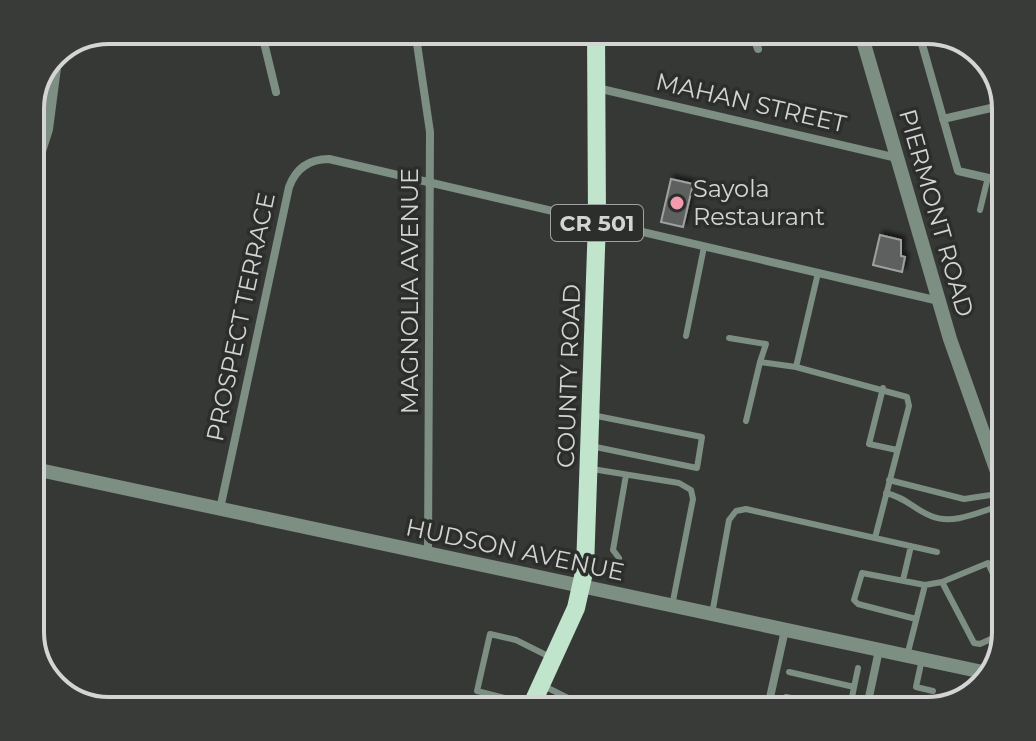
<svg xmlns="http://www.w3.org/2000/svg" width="1036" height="741" font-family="Montserrat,sans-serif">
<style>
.building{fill:#5d605e;stroke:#9ea19f;stroke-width:2;filter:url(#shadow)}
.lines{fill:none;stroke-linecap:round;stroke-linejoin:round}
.service{stroke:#7d8e82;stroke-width:6}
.minor{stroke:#7d8e82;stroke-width:8}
.tertiary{stroke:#7d8e82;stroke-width:14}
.primary{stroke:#c1e4cc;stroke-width:18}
.poi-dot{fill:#f29aae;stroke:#2c2e2c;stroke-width:3}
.labels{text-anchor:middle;stroke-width:7;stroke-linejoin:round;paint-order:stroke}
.shield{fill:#2c2e2c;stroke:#a1a2a1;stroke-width:2}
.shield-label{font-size:22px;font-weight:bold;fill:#d3d4d3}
.street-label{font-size:24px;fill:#d3d4d3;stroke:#2c2e2c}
.poi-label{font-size:24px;fill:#d3d4d3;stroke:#2c2e2c;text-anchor:start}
.rim{fill:none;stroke:#d3d4d3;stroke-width:4}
</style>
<defs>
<filter id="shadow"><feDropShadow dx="3.5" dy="-3.5" stdDeviation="2" flood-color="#0009"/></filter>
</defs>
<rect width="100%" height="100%" fill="#363836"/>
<!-- building -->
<path class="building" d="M671,179L693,184L683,227L661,222Z
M880,235L901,240V256L905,257L902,272L873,265Z"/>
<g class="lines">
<!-- service -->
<path class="service" d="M980,210L988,177
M818,273L796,367L907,397L909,406L875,538
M686,336L704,247
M729,338L766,344L760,362
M883,388L869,444L897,450
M746,421L760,362L796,367
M591,446L697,468L702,437L592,415
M592,469L679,483L691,490L693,499L672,606
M889,480L964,499L1004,493
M886,493C907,498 913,509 931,516C954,526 983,510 1006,504
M619,558L613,550L626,475
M903,580L911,546
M942,582L974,643L980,644L1006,632
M712,614L729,520L736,511L746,509L937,552
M916,619L858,604L854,600L862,573L925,585
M907,656L925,585L942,582L988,563L1006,602
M922,659L916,687L933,691
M858,668L851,702L867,705
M789,672L854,687
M544,686L580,704
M786,697L849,710L851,702
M529,704L477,691L490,634L516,640L550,657
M557,711L562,697"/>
<!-- minor -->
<path class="minor" d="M261,30L276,92
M415,30L430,132L428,554
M752,30L758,49
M918,30L958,171L1006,182
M597,88L897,158
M943,119L1004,105
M1003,323H1006
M220,509L289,187C296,168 309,159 329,159L939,301
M48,669L58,688
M767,711L785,630
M866,711L879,650"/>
<!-- tertiary -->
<path class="tertiary" d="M860,30L950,339L1006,497
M30,179L46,129L56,52
M30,468L992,674"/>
<!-- primary -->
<path class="primary" d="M529,711L576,608L585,568L597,221L596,30"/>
</g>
<!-- markers -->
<circle class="poi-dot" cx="677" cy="203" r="8"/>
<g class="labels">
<!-- shield labels -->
<rect class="shield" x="551" y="205" width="92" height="36" rx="6"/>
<g class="shield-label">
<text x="597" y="231">CR 501</text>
</g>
<!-- street labels -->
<g class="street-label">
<text transform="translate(751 103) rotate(13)" y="8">MAHAN STREET</text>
<text transform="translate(936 213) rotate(74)" y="8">PIERMONT ROAD</text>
<text transform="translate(410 291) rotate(-90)" y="8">MAGNOLIA AVENUE</text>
<text transform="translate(241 317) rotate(-78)" y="8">PROSPECT TERRACE</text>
<text transform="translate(569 376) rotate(-88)" y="8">COUNTY ROAD</text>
<text transform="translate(515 550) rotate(12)" y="8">HUDSON AVENUE</text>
</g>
<!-- poi labels -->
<g class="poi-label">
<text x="693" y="197">Sayola<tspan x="693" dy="28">Restaurant</tspan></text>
</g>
</g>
<!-- crop -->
<path d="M0 0H1036V741H0ZM109 44H927A65 65 0 0 1 992 109V632A65 65 0 0 1 927 697H109A65 65 0 0 1 44 632V109A65 65 0 0 1 109 44Z" fill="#393b39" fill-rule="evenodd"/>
<path class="rim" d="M109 44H927A65 65 0 0 1 992 109V632A65 65 0 0 1 927 697H109A65 65 0 0 1 44 632V109A65 65 0 0 1 109 44Z"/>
</svg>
